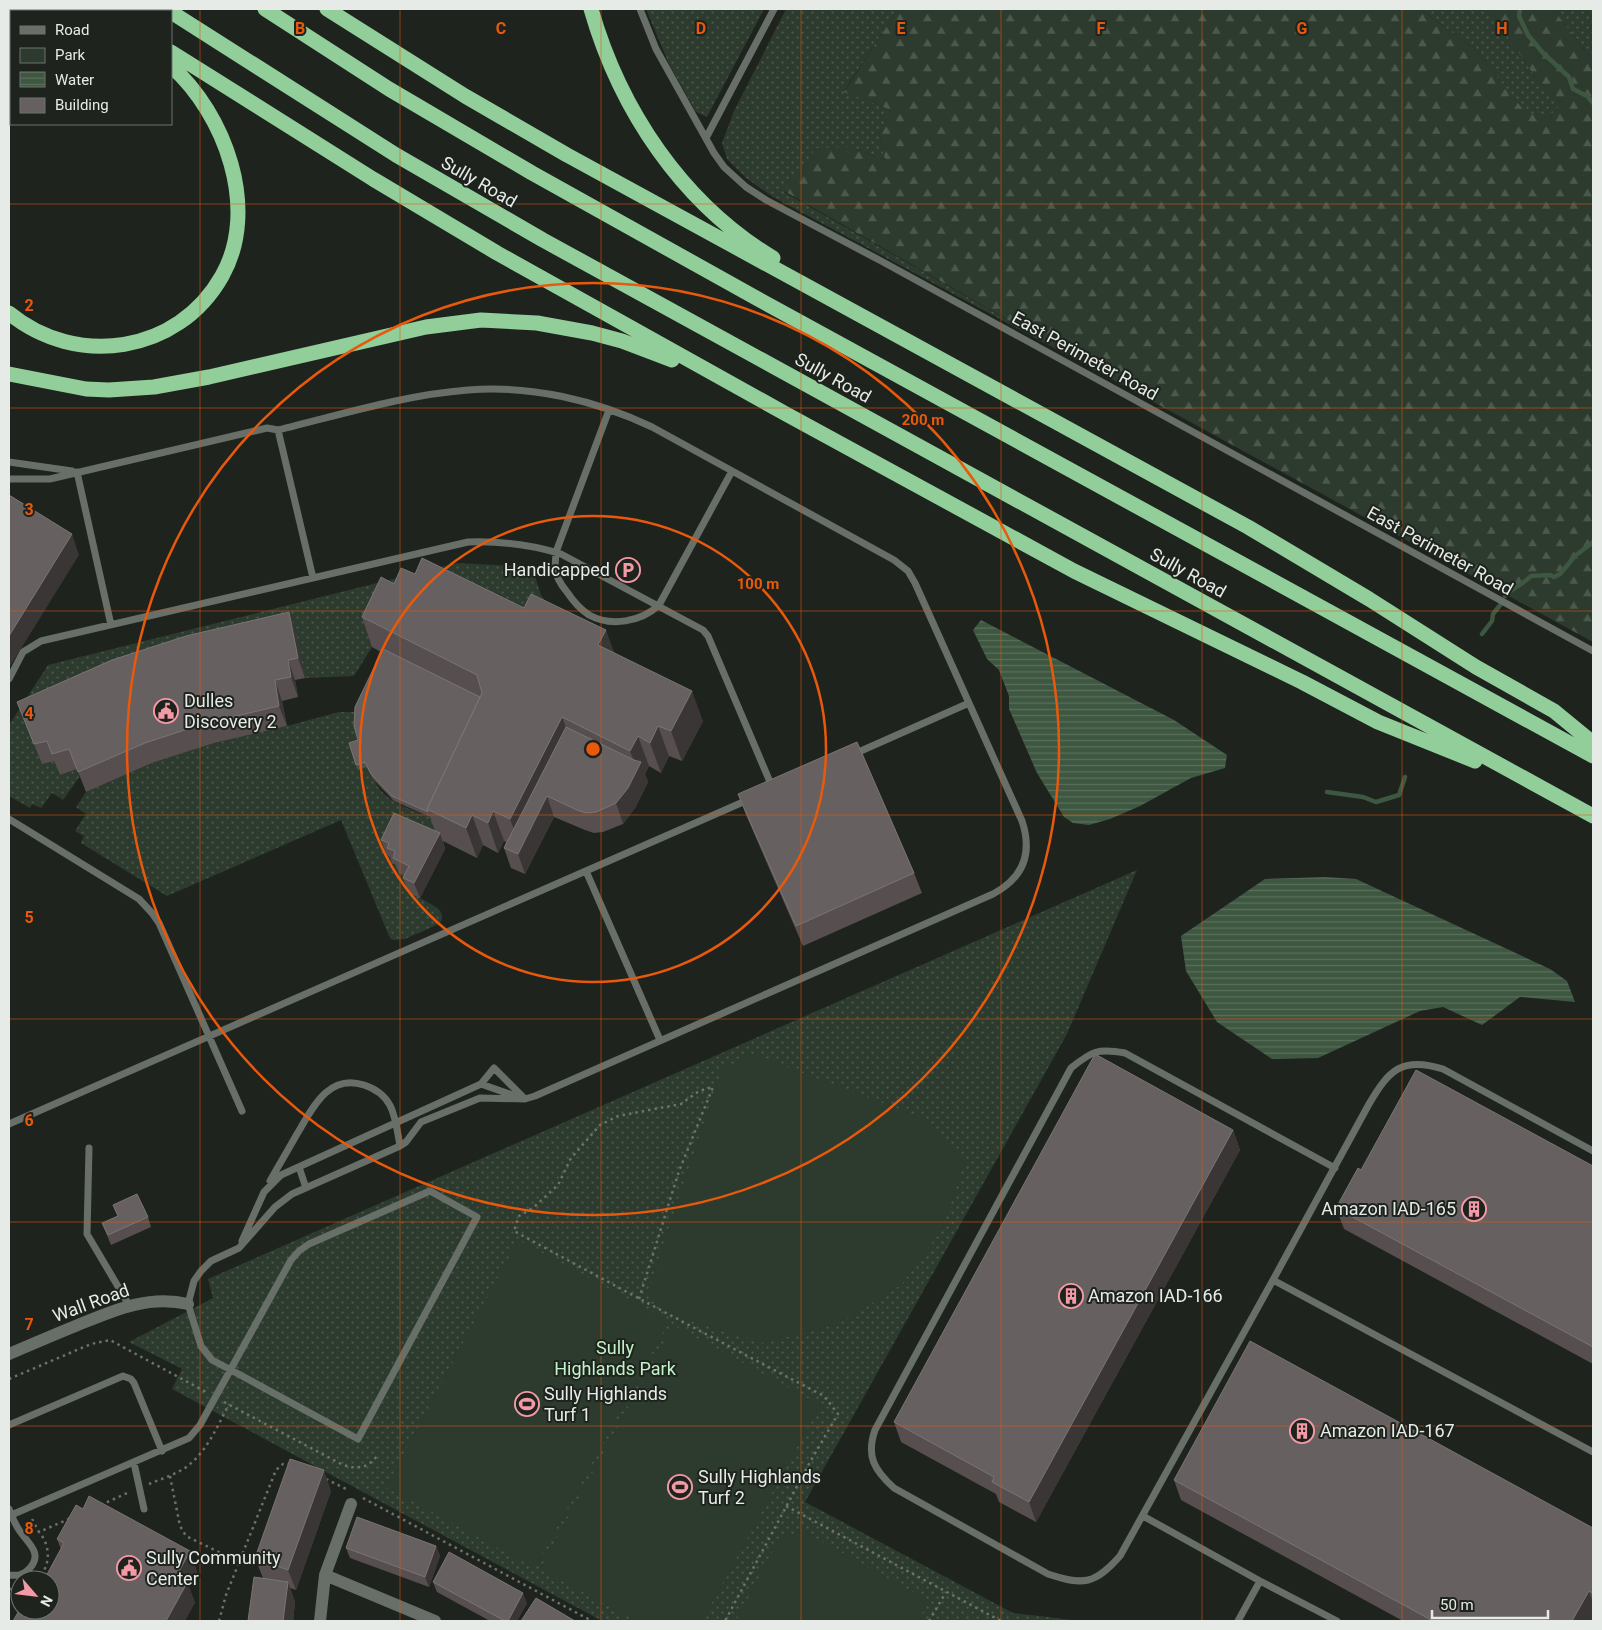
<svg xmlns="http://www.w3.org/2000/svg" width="1602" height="1630" font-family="Roboto,sans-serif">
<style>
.green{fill:url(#green-dots)}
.forest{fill:url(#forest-firs)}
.pitch{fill:#2c3b2e}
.water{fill:url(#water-rules)}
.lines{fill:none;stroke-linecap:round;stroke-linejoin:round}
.stream{stroke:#3e5741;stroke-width:4.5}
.path{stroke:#6c716c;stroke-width:2.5;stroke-dasharray:2.5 4;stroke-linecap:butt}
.service{stroke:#686f69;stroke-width:7}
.minor{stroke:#686f69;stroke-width:12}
.motorway{stroke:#91ce99;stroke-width:15}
.wall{fill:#574f4f}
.shaded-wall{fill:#3a3635}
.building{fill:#666060;stroke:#7a7575}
.grid{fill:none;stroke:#e8590c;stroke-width:1;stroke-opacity:0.55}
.ring{fill:none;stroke:#e8590c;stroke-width:2.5}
.labels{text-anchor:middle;stroke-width:4;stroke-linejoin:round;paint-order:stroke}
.street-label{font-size:18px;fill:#e7ebe7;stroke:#1e231e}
.poi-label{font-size:18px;fill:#e7ebe7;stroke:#1e231e;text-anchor:start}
.park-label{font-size:18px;fill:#c2f2c7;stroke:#1e231e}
.grid-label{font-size:16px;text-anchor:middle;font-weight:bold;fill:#e8590c;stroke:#1e231e;stroke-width:4;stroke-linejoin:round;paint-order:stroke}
.centre{fill:#e8590c;stroke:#1e231e;stroke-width:2.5}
.ring-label{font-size:15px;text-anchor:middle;font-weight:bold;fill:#e8590c;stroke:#1e231e;stroke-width:4;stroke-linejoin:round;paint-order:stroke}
</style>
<defs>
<pattern id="green-dots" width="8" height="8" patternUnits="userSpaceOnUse" patternTransform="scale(1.25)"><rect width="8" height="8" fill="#2c3b2e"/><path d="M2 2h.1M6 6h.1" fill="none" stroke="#4b584c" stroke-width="1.8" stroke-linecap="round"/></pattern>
<pattern id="forest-firs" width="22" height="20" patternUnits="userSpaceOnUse" patternTransform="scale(1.25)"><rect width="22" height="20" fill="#2c3b2e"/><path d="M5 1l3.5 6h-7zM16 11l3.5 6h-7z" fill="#4b584c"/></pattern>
<pattern id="water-rules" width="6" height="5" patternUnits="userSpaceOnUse" patternTransform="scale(1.25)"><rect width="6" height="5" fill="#3e5741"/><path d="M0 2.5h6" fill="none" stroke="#5a6f5c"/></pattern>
</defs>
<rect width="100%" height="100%" fill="#1e231e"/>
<!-- green -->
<path class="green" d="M646,9H764L707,117L696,112L669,64Z
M786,9H898L844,91L891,110L879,133L885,160L850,147L784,192L1095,370L773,197L746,178L727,159L722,143L734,111Z
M1420,9H1489L1536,78L1562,103L1549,117L1525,113L1477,51Z
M1553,9H1589L1593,11V61Z
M457,563L532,567L541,595L560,619L372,647L354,676L305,678L296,632L54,761L60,775L77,769L80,776L63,800L52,793L41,808L32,804L30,808L9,796V725L48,665Z
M339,712H356C363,743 364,785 395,802C411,811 429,816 445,823L435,845L394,859L415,881L420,898C430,904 450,911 439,924L405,939L392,940L389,936L341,820L167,896L81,843L84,836L75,831L86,814L76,807L86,792L152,763L213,743L287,726Z
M1137,870L1067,1034L805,1502L1013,1613L1081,1621H602L172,1389L182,1369L129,1342L213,1298L208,1279Z"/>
<!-- forest -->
<path class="forest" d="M898,9H1420L1477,51L1525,112L1549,117L1562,103L1536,78L1489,9H1553L1593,61V642L1095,370L784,191L816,148L850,147L885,160L879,133L891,110L844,92Z"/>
<!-- pitch -->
<path class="pitch" d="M753,1054L924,1119L964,1162L942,1229L901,1285L838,1324L763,1343L674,1316L649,1291L722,1069Z
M518,1240L669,1321L535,1568L386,1487Z
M673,1325L820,1405L702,1621H636L540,1569Z
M803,1531L929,1601L918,1621H736L779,1539Z"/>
<!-- water -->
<path class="water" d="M981,620L1174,720L1227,755L1225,768L1191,778L1140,806L1110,819L1089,825L1073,823L1064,817L1037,773L1009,709V696L999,670L987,659L973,630Z
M1325,877L1356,879L1550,969L1567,981L1575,1002L1520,997L1482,1025L1443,1007L1420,1011L1318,1058L1272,1059L1217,1022L1186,971L1181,936L1265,879Z"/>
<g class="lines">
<!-- stream -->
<path class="stream" d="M1520,9L1519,16L1528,35L1543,53L1569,77L1573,89L1587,96L1593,103
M1505,596C1513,588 1523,584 1531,576L1550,575L1554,577L1560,574L1575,556L1593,542
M1482,634L1492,621L1493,614L1501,604
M1327,792L1363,797L1376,802L1399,795L1405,777"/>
<!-- path -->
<path class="path" d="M639,1299L679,1171L713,1087L699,1091L681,1104L618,1116L600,1125L571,1158L558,1185L533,1208L519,1216L514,1231C617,1287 720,1342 824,1396L838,1414L810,1462L725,1621
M9,1379L91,1344L110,1340L206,1392
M224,1402L343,1465C357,1469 367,1469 377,1456
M170,1476L180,1526L186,1536L239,1562
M326,1479L348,1490
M149,1484C161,1479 174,1475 185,1468C207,1452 217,1427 229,1404
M363,1498L592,1621
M101,1505L127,1493
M786,1506L1001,1621
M32,1519L39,1532L71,1518
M37,1580C51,1566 51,1546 39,1532
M9,1589H20
M219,1621L226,1595L276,1470L283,1464H291
M929,1621L946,1592"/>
<!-- service -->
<path class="service" d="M640,9L656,49L714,153L724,167L746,187L766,200L883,262L1593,651
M706,138L774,9
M609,410L556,552C556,557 555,563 555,568C556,577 562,586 567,592C573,601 580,609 589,615C611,627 641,622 659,605L732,471
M278,430L313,578
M9,462L72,471
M77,472L111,625
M9,479H50L267,428L278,430C340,415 403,395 468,390C531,385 595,400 652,427L894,560L908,571L915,583L1022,821C1033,854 1023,878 993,894L535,1096L525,1099L480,1098L421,1122L406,1142L400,1146L292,1194L275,1207L239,1248L211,1261L201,1271L194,1281L188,1304L201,1346L212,1360L231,1370L358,1439L477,1217L430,1191L309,1244L299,1251L291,1260L200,1425L189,1438L9,1516
M9,679L23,652L41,641L468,542C501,541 530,544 561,554L703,630L708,636L773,789
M854,754L969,703
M9,819L139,899L152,913L159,923L242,1111
M586,871L660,1040
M481,1084L494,1068L523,1097
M9,1124L750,799
M89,1148L87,1234L129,1305
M1593,1151L1443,1069C1402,1056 1389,1070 1369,1104L1273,1280L1593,1452
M299,1167L306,1188
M270,1181C279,1165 288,1150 297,1134C312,1109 328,1073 364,1085C395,1095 395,1119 400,1146
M242,1241L264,1192L281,1175L481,1084L518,1097
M1273,1280L1120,1556C1095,1584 1084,1586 1048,1574L894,1488C874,1470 866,1456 875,1430L1071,1068C1092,1051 1098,1048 1125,1053L1335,1168
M9,1425L123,1376L131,1379L134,1383L162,1451
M134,1463L144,1509
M9,1509C12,1517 16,1527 22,1534C30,1545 42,1554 30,1568C24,1575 18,1576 9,1575
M1143,1516L1260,1581L1238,1621
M1260,1581L1337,1621"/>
<!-- minor -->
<path class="minor" d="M9,1354C30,1345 51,1336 73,1327C110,1312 147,1294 188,1304
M325,1575L435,1621
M320,1621L325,1575L351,1504"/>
<!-- motorway -->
<path class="motorway" d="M104,9L108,11
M265,9L389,89L532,173L758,299L1593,756
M327,9L465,96L567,155L1248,527L1369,599L1476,667L1554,711L1593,743
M591,9C620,110 682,203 773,258
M21,11L22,10
M171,12L396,155L543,240L1593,816
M9,42L11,36
M171,52L373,179L497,253L786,414L1074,571L1302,682L1378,722L1475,761
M9,313C76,368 178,354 222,276C260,209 225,114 171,66
M9,374L86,389L109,390L154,387L209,377L426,327L481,320L537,323L592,333L622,341L672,360"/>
</g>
<!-- wall -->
<path class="wall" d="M415,574L615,654L703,721L682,761L669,756L661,773L649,766L645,774L648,782L635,808L623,824L603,832L594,833L585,830L554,817L525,874L511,868L504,848L506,842L504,841L498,853L483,845L477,858L443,841L445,849L420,898L409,893L403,878L404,876L399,873L395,864L392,863L390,857L387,855L381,840L435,831L430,817L394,801L373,779L367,767L358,770L349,743L358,740L381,652L372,647L362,617L394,584Z
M296,632L305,678L295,680L298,697L282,701L287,726L214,743L152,763L86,792L77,769L60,775L54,761L42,764L17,702Z
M738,794L914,873L922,893L803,946L746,815Z
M1233,1130L1240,1150L1036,1522L999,1502L996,1494L901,1442L894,1422Z
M1593,1166V1364L1344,1229L1336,1208L1361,1170Z
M113,1205L148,1217L151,1227L111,1245L102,1223L118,1216Z
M1174,1480L1593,1528V1616L1591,1621H1403L1181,1500Z
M331,1491L296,1590L290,1588L295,1602L293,1621H248L263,1578L255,1558Z
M83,1509L190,1551L197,1572L189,1587L195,1603L50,1610L61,1549L57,1539Z
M436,1546L440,1556L429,1587L350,1558L346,1548Z
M433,1582L527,1603L517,1621H490L437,1592Z"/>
<!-- shaded-wall -->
<path class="shaded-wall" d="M72,534L79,555L9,668V636Z
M289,612L296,632L305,678L298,658Z
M606,630L617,660L598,645Z
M288,660L295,680L298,697L291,677Z
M275,680L282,701L287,726L279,706Z
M692,691L703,721L682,761L671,731Z
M562,717L573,747L547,796L554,817L525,874L518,854L521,848L510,819Z
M658,726L669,756L661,773L650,743Z
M638,736L649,766L645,774L648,782L635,808L623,824L616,803L637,769L630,751Z
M493,811L504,841L498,853L488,823Z
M472,815L483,845L477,858L466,828Z
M440,833L445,849L420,898L414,883Z
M1233,1130L1240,1150L1036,1522L1029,1502Z
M324,1470L331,1491L296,1590L288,1570Z
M436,1546L440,1556L429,1587L425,1577Z
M190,1551L197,1572L189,1587L195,1603L185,1621H166L176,1577Z
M288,1582L295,1602L293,1621H283Z
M1589,1591L1593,1603V1616L1591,1621H1572Z
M523,1593L527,1603L517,1621H508Z"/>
<!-- building -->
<path class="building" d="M9,495L72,534L9,636Z
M422,558L524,608L531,594L606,630L598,645L692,691L671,731L658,726L650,743L638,736L630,751L562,717L510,819L493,811L488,823L472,815L466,828L427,809L482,693L477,675L362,617L381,577L394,584L401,568L415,574Z
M289,612L298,658L288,660L291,677L275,680L279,706L206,723L145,743L78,772L69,749L52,754L47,741L34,744L17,702L112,660L186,636Z
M383,649L480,697L427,809L428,812L392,796L371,774L365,762L356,765L349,743L358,740L354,726L355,707Z
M566,727L634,760L641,762L628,788L616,803L596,812L586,813L577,810L547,796L518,854L504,848Z
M857,742L914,873L796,926L738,794Z
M394,813L440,833L414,883L403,878L409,866L393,858L395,851L387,848L389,843L381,840Z
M1095,1054L1233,1130L1029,1502L992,1482L994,1477L894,1422Z
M1416,1070L1593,1166V1347L1336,1208L1358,1168L1361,1170Z
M137,1194L148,1217L108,1235L102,1223L118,1216L113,1205Z
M1250,1341L1593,1528V1593L1589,1591L1572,1621H1433L1174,1480Z
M290,1459L324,1470L288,1570L255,1558Z
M89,1496L190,1551L176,1577L187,1583L166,1621H13L20,1609V1610H50V1580H44L64,1543L57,1539L76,1505L83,1509Z
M357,1517L436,1546L425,1577L346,1548Z
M449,1552L523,1593L508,1621H505L433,1582Z
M254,1577L288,1582L283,1621H248Z
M536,1598L575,1621H521Z"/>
<!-- grid -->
<path class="grid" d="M200,9V1621M400,9V1621M601,9V1621M801,9V1621M1001,9V1621M1202,9V1621M1402,9V1621M9,204H1593M9,408H1593M9,611H1593M9,815H1593M9,1019H1593M9,1222H1593M9,1426H1593"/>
<!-- distance rings -->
<g class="ring">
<circle cx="593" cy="749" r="233"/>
<circle cx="593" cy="749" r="466"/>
</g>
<!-- icons -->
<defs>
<symbol id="parking-ring" viewBox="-11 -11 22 22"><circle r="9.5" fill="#1e231e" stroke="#f49aa6" stroke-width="1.5"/><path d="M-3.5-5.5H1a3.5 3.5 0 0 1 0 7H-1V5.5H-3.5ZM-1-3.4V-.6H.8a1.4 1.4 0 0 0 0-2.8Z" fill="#f49aa6"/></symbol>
<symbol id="civic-ring" viewBox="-11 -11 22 22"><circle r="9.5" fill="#1e231e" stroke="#f49aa6" stroke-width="1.5"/><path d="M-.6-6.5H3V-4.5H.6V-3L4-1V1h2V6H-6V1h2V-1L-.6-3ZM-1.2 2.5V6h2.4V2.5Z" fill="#f49aa6"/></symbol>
<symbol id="building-ring" viewBox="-11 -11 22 22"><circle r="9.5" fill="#1e231e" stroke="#f49aa6" stroke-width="1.5"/><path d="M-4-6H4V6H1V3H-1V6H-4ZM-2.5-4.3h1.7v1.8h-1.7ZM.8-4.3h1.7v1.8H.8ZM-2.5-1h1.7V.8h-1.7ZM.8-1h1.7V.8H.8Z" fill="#f49aa6"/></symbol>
<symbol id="stadium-ring" viewBox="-11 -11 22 22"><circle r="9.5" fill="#1e231e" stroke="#f49aa6" stroke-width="1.5"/><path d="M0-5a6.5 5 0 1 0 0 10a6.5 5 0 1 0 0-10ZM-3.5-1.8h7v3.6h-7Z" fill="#f49aa6"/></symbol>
</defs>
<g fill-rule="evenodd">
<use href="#parking-ring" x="614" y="556" width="28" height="28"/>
<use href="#civic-ring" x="152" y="697" width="28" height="28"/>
<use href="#building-ring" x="1460" y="1195" width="28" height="28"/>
<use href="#building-ring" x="1057" y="1282" width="28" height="28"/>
<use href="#stadium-ring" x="513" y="1390" width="28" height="28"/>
<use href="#building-ring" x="1288" y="1417" width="28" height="28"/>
<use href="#stadium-ring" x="666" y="1473" width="28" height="28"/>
<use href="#civic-ring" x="115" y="1554" width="28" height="28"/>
</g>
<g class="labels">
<!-- street labels -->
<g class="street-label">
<text transform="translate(479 182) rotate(30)" y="6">Sully Road</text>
<text transform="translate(1085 356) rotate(29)" y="6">East Perimeter Road</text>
<text transform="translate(833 378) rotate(29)" y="6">Sully Road</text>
<text transform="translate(1440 551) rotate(29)" y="6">East Perimeter Road</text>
<text transform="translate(1188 573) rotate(29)" y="6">Sully Road</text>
<text transform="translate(91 1303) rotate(-20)" y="6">Wall Road</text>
</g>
<!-- poi labels -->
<g class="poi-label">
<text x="610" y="576" text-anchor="end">Handicapped</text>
<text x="184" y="707">Dulles<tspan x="184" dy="21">Discovery 2</tspan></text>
<text x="1456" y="1215" text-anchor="end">Amazon IAD-165</text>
<text x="1088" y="1302">Amazon IAD-166</text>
<text x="544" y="1400">Sully Highlands<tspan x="544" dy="21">Turf 1</tspan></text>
<text x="1320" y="1437">Amazon IAD-167</text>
<text x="698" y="1483">Sully Highlands<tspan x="698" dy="21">Turf 2</tspan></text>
<text x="146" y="1564">Sully Community<tspan x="146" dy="21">Center</tspan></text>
</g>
<!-- park labels -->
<g class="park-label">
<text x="615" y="1354">Sully<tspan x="615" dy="21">Highlands Park</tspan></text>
</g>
</g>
<g class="grid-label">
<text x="300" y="34">B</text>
<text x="501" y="34">C</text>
<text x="701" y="34">D</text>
<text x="901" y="34">E</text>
<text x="1101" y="34">F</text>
<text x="1302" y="34">G</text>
<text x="1502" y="34">H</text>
<text x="29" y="311">2</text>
<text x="29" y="515">3</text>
<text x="29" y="719">4</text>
<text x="29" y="923">5</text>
<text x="29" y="1126">6</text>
<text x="29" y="1330">7</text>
<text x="29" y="1534">8</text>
</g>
<circle cx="593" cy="749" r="8" class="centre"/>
<g class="ring-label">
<text x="923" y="425">200 m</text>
<text x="758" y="589">100 m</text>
</g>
<!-- border -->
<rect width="1602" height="1630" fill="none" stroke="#e7ebe7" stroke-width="20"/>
<!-- legend -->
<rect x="10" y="10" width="162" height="115" fill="#1e231e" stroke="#6e736e"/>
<rect x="20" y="26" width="25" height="8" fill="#686f69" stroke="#6e736e"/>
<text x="55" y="35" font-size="15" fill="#e7ebe7">Road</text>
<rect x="20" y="48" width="25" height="15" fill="#2c3b2e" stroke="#6e736e"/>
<text x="55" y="60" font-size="15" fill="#e7ebe7">Park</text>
<rect x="20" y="72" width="25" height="15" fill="url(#water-rules)" stroke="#6e736e"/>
<text x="55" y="85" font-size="15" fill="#e7ebe7">Water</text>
<rect x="20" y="98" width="25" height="15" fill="#666060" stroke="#6e736e"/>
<text x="55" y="110" font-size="15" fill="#e7ebe7">Building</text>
<!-- north arrow -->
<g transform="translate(35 1595) rotate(118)"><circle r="24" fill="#1e231e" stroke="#6e736e"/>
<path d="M0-4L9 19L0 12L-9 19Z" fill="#f49aa6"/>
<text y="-8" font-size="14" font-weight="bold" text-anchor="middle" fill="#e7ebe7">N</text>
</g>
<!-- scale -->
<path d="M1432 1610v8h116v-8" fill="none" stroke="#e7ebe7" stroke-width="2.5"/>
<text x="1440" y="1610" font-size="15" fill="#e7ebe7" stroke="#1e231e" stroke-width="4" paint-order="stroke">50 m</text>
</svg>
